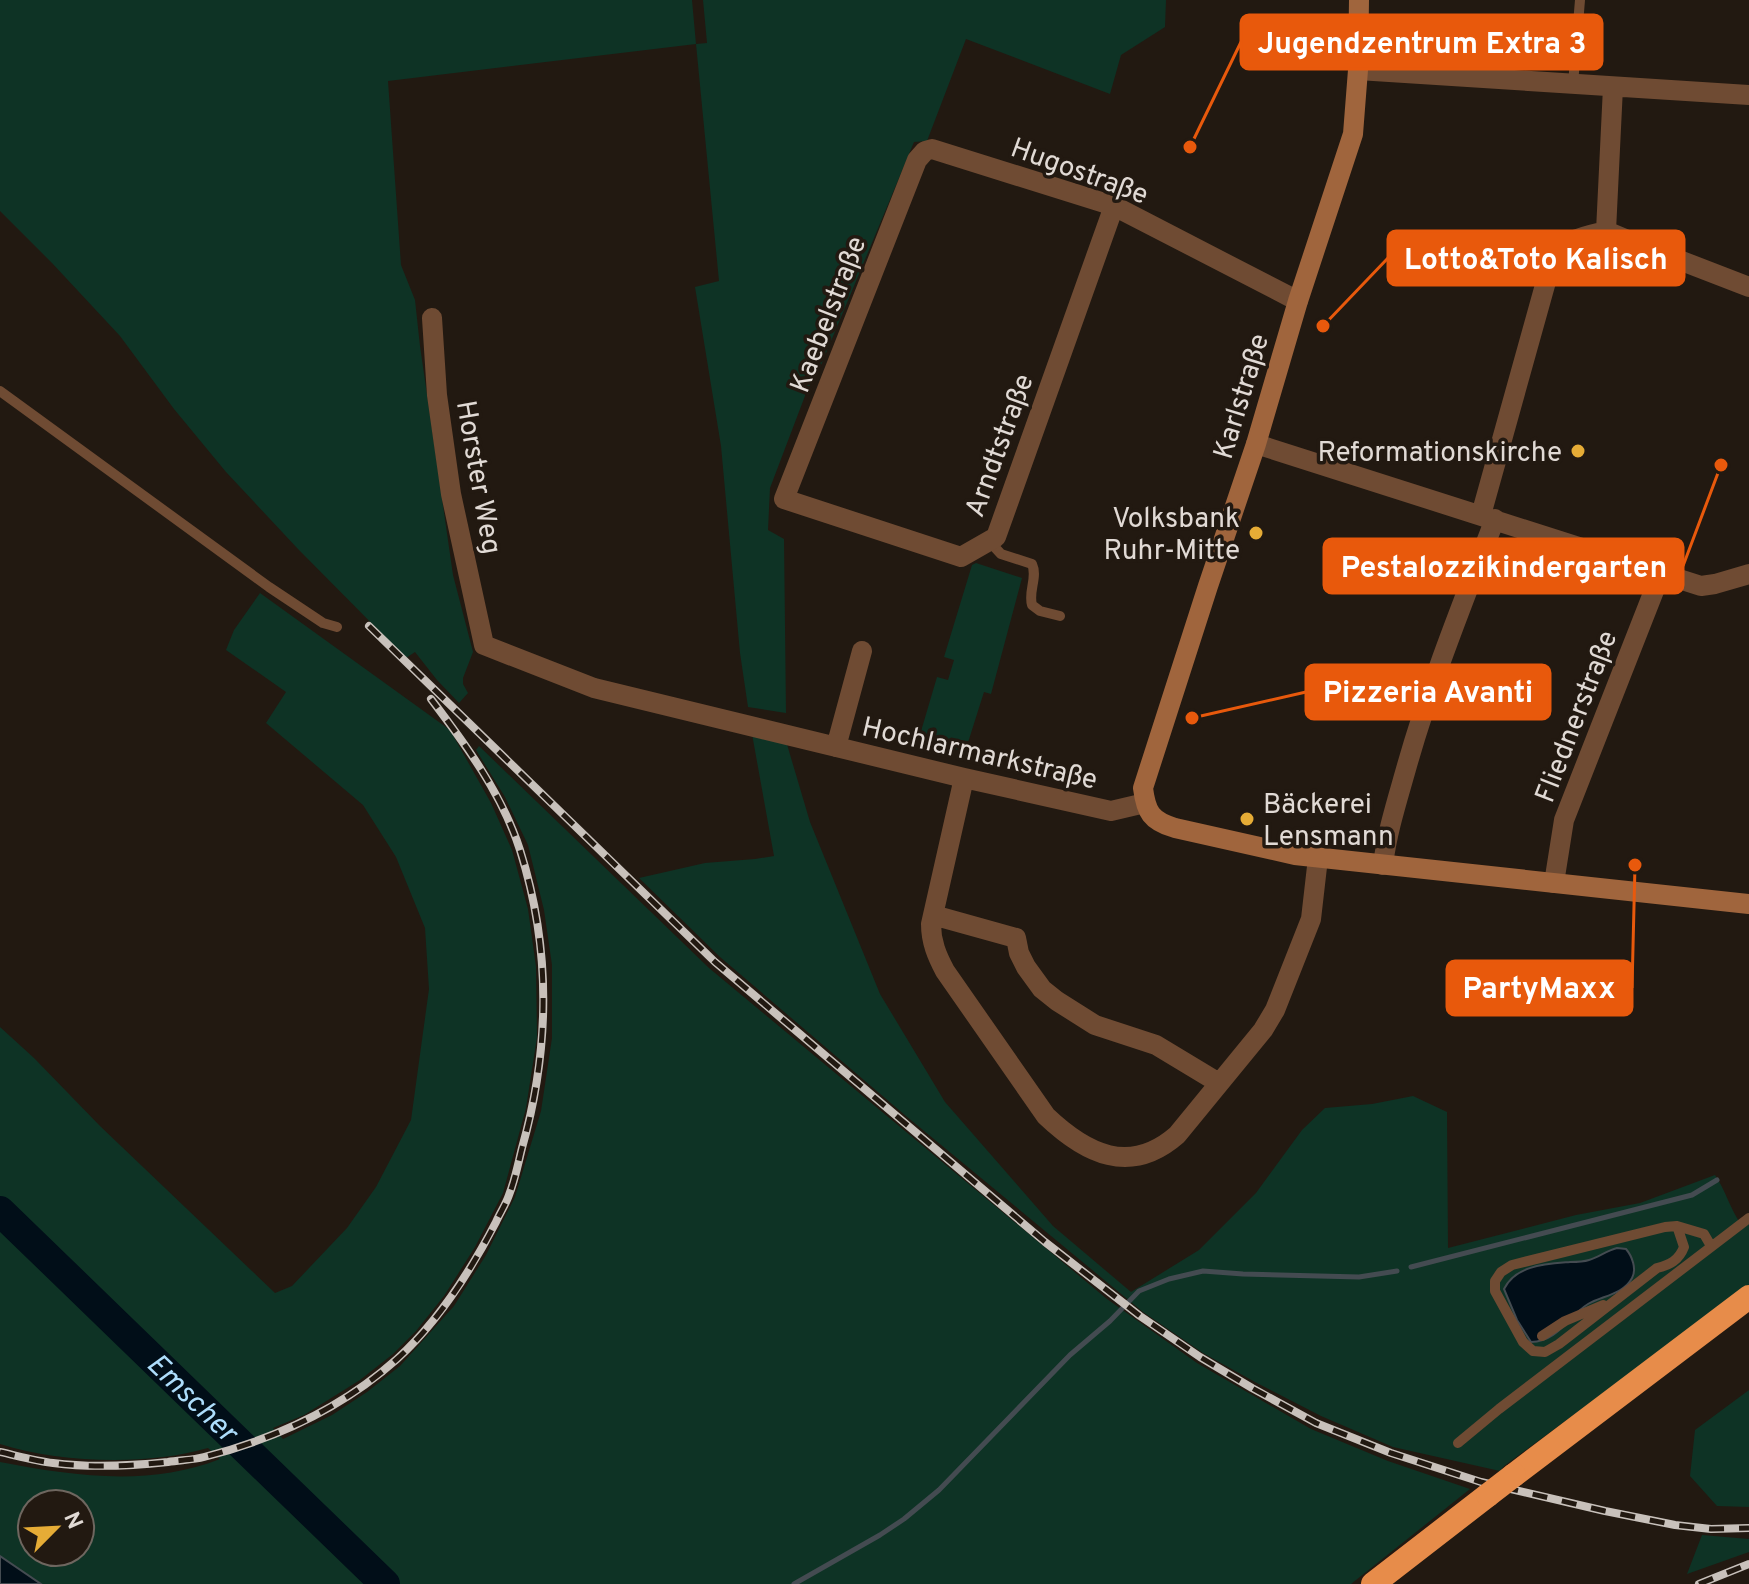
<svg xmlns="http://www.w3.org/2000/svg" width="1749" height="1584" font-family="Overpass,sans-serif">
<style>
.green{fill:#0e3325;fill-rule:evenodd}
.water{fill:#010e18;stroke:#444b51;stroke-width:2}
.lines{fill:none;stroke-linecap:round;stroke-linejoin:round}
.stream{stroke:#444b51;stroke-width:5}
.river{stroke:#010e18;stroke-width:30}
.lane{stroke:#6f4b33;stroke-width:10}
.street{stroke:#6f4b33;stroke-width:20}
.secondary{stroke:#a0653d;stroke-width:20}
.highway{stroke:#e78c4a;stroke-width:24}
.rail-casing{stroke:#c8c1bb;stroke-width:8}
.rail{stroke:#221911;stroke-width:5;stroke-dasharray:15;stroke-linecap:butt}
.highway-bridge{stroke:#e78c4a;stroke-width:24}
.poi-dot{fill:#e6ac36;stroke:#221911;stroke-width:3}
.labels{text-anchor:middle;stroke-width:7;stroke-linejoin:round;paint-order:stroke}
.street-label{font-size:28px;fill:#e1dad5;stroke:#221911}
.poi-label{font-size:28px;fill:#e1dad5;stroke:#221911;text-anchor:end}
.water-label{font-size:30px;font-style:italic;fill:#adddfb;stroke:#221911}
.leader{fill:none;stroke:#e8590c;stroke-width:3}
.callout-dot{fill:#e8590c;stroke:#221911;stroke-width:3}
.callout{fill:#e8590c;stroke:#e8590c;stroke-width:3}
.callout-label{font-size:30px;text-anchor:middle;font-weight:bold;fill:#fff}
</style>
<rect width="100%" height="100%" fill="#221911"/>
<!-- green -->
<path class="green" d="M0,0H692L696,44L707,43L703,0H1166L1165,27L1121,55L1110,94L966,39L927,141L914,142L819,370L808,388L770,488L768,530L784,539L786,713L748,707L740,653L721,446L695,287L719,281L696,44L388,81L401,265L415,300L420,346L453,575L473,652L463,678V684L468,693L459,703L437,680L415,652L406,658L298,549L226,472L174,409L120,336L52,263L0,211Z
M976,563L1022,578L991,694L984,692L965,752L919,738L937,677L948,680L954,660L944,657L972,565Z
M260,593L450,730L491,803L512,850L528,909L536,967L537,1037L526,1108L503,1193L475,1247L444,1296L416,1331L393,1354L360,1380L304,1415L273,1428L283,1439L332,1415L367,1392L400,1366L454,1306L486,1255L515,1197L541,1111L552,1038V965L544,910L528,845L505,797L476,750L479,746L709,968L1107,1299L1197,1363L1311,1429L1388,1461L1470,1489L1351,1584H41L0,1556V1462C73,1476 149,1487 220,1459L208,1448C146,1466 61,1463 0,1444V1027L34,1058L100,1126L275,1293L292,1286L347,1228L376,1187L411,1120L429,989L425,928L396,857L363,805L266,723L286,692L226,650L234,630ZM32,1504H80V1552H32Z
M752,734L786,741L810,822L880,994L945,1102L1053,1226L1131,1292L1199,1250L1256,1193L1302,1130L1325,1108L1372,1104L1413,1096L1447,1112L1448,1248L1576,1215L1640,1203L1715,1175C1726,1191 1730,1209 1741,1224L1749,1220V1286L1504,1466L1500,1471L1393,1447L1321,1416L1255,1382L1203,1353L1143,1312L906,1116L720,957L639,878L705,863L755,859L774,856Z
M1749,1390V1507L1717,1506L1690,1476L1695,1430Z
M1702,1535L1749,1539V1552L1687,1574Z"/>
<!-- water -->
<path class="water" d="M1617,1248L1626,1249C1632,1256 1637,1269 1632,1278C1624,1294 1602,1296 1588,1304C1568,1316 1559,1341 1531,1342L1517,1320L1504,1289C1516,1265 1546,1264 1570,1262C1576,1262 1583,1262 1589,1260C1599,1257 1606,1251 1617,1248Z
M0,1556L41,1584H0Z"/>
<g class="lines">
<!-- stream -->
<path class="stream" d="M1411,1267L1692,1195L1717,1180
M794,1584L880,1535L904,1519L939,1490L1070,1355L1110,1321L1139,1291L1169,1279L1203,1271L1243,1274L1359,1277L1397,1271"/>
<!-- river -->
<path class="river" id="s1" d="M0,1211L385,1584"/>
<!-- lane -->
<path class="lane" d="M1573,84L1580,0
M0,391L269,587L323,623L337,627
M989,541L1001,554L1032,564C1038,577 1028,591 1032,605L1040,611L1060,616
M1677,1226L1684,1247C1679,1260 1670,1265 1657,1268L1559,1344L1545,1352L1533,1351L1523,1342L1495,1291V1281L1501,1272L1512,1265L1665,1227L1677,1226L1704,1234L1711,1246
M1542,1336L1565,1321L1603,1305
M1458,1443L1499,1409L1749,1218"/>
<!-- street -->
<path class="street" d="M1358,70L1749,95
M1613,87L1606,231L1630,241L1749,287
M1114,206L996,537L961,557L784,499L917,160L925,151L932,149L1114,206L1298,301
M432,318L437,395L451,494L484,645L594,688L964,778L1111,811L1145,803
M1256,444L1701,586L1715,584L1749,574
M1481,515L1552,260C1568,238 1581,237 1606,231
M836,747L862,651
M964,778L931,924C931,942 937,956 945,971L1046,1116C1086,1154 1130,1176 1177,1135L1263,1030L1275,1010L1311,919L1318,858
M1383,865C1387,832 1397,801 1406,769C1430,684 1463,602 1495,519
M1554,883L1564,820L1661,573
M933,915L1016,938L1019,953L1026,967L1042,989L1057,1001L1095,1025L1156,1045L1219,1083"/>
<!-- secondary -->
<path class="secondary" d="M1359,0L1358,70L1353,134L1298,301L1256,444L1208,586L1143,788C1146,812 1151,821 1175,828L1295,855L1749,904"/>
<!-- highway -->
<path class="highway" d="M1514,1475L1749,1297
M1373,1584L1488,1495"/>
<defs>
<path id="rail" d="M369,626L715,962L1045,1242L1140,1316L1200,1357L1252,1388L1316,1423L1391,1453L1481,1482L1605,1511L1675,1525L1711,1529L1749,1528
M0,1452C18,1456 36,1461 53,1463C91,1468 130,1466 168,1462C180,1460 193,1460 204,1457C275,1439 342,1408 397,1359C439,1321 470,1272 496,1222C500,1213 506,1204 509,1195C515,1180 518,1164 522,1148C550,1049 551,948 520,850C502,794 466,745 431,699
M1699,1584L1749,1564"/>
</defs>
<!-- rail casing -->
<use href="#rail" class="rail-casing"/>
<!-- rail -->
<use href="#rail" class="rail"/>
<!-- highway-bridge -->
<path class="highway-bridge" d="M1488,1495L1514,1475"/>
</g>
<!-- markers -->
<g class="poi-dot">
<circle cx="1578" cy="451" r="8"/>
<circle cx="1256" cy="533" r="8"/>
<circle cx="1247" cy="819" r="8"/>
</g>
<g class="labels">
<!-- street labels -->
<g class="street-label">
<text transform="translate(1080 170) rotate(20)" y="10">Hugostraße</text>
<text transform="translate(827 314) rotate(-69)" y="10">Kaebelstraße</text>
<text transform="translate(1240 396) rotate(-73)" y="10">Karlstraße</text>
<text transform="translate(998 445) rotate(-70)" y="10">Arndtstraße</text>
<text transform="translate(480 477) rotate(80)" y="10">Horster Weg</text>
<text transform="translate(1575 716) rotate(-69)" y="10">Fliednerstraße</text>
<text transform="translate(980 752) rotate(13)" y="10">Hochlarmarkstraße</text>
</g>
<!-- poi labels -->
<g class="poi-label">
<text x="1562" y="461">Reformationskirche</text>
<text x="1240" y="527">Volksbank<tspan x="1240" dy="32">Ruhr-Mitte</tspan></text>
<text x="1263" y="813" text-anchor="start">Bäckerei<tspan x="1263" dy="32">Lensmann</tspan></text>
</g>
<!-- water labels -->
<g class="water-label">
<text dy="10" stroke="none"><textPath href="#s1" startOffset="268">Emscher</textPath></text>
</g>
</g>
<!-- callouts -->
<path class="leader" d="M1190 147L1241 42M1323 326L1388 258M1721 465L1683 566M1192 718L1306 692M1635 865L1632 988"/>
<g class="callout-dot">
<circle cx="1190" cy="147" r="8"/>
<circle cx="1323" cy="326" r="8"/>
<circle cx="1721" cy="465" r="8"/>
<circle cx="1192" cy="718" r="8"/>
<circle cx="1635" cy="865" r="8"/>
</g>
<g class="callout">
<rect x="1241" y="15" width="361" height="54" rx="8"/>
<rect x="1388" y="231" width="296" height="54" rx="8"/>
<rect x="1324" y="539" width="359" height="54" rx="8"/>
<rect x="1306" y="665" width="244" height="54" rx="8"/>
<rect x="1447" y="961" width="185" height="54" rx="8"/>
</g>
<g class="callout-label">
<text x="1422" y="53">Jugendzentrum Extra 3</text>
<text x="1536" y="269">Lotto&amp;Toto Kalisch</text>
<text x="1504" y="577">Pestalozzikindergarten</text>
<text x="1428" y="702">Pizzeria Avanti</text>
<text x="1539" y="998">PartyMaxx</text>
</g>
<!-- north arrow -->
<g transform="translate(56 1528) rotate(66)"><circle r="38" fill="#221911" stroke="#6e665f" stroke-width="2"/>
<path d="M0-6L14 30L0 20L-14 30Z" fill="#e6ac36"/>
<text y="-12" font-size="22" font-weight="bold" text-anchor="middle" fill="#e1dad5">N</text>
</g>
</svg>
